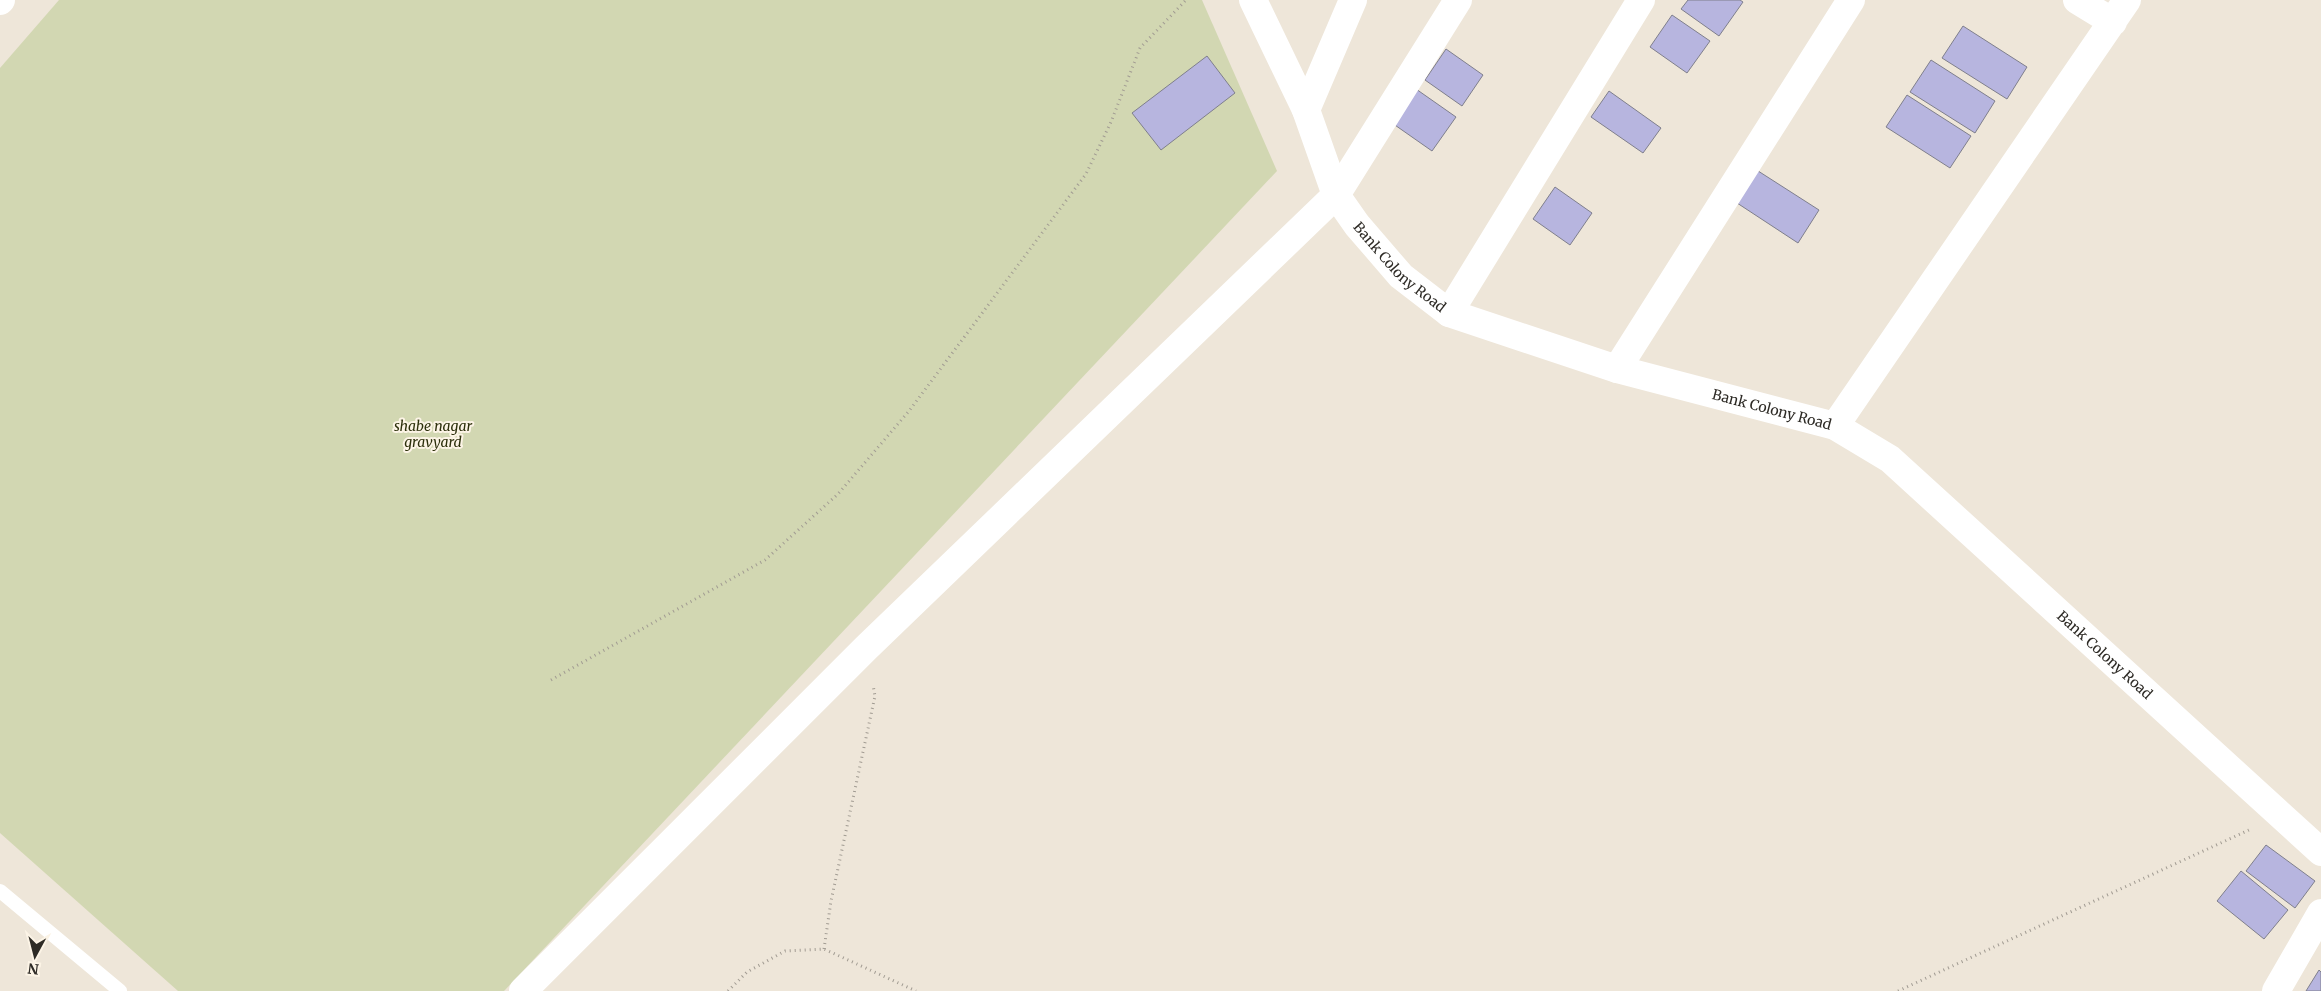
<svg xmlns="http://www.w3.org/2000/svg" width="2321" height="991" font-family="Merriweather,serif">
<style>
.green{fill:#d2d7b2}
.building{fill:#b7b5df;stroke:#7f7f8c}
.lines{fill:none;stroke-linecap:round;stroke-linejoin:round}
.path{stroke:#a19b92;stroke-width:3;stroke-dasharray:1 4;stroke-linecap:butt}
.service{stroke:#fff;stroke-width:14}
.minor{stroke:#fff;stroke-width:28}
.tertiary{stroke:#fff;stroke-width:28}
.labels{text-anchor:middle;stroke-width:4;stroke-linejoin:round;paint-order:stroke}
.street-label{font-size:14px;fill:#2e2b26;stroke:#fcf4e6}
.park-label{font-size:14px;font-style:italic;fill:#2c2f0b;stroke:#fcf4e6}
</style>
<rect width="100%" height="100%" fill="#eee6d9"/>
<!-- green -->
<path class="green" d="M59,0H1202L1277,171L504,991H178L0,833V68Z"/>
<!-- building -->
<path class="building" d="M1688,0H1740L1743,2L1719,36L1681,9Z
M1672,15L1710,41L1687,73L1650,47Z
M1963,26L2027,67L2007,99L1942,58Z
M1446,49L1483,75L1462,106L1425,80Z
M1207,56L1235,93L1161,150L1132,113Z
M1931,60L1995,101L1975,133L1910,92Z
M1416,89L1456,117L1432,151L1392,123Z
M1609,91L1661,128L1643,153L1591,117Z
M1907,95L1971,136L1950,168L1886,127Z
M1755,169L1819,210L1798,243L1734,201Z
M1555,187L1592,213L1570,245L1533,219Z
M2266,845L2315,881L2295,908L2246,871Z
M2241,871L2288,910L2264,939L2217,901Z
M2319,970L2321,972V991H2306Z"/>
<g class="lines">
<!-- path -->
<path class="path" d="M551,680L765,560L838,494L909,411L1086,174L1111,122L1140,48L1186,0
M824,949L831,901L875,696L873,685
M728,991L747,972L785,951L824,949L916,991
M1898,991L2249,830"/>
<!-- service -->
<path class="service" d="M0,891L120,991"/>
<!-- minor -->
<path class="minor" d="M2077,0L2113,22
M0,1L1,0
M1306,110L1353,0
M1449,313L1641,0
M1617,369L1851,0
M1835,426L2127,0
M523,991L866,648L1336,195L1458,0
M2276,991L2321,913"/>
<!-- tertiary -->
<path class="tertiary" id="s1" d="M1253,0L1306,110L1336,195L1357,225L1401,276L1449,313L1617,369L1835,426L1890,459L2321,852"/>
</g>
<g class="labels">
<!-- street labels -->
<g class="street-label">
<text dy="5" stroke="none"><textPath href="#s1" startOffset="309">Bank Colony Road</textPath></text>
<text dy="5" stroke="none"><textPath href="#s1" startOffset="714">Bank Colony Road</textPath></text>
<text dy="5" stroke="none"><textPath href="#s1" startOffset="1134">Bank Colony Road</textPath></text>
</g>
<!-- park labels -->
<g class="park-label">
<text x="433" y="431">shabe nagar<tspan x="433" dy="16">gravyard</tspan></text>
</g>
</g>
<!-- north arrow -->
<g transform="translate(35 956) rotate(187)" stroke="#fcf4e6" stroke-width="4" paint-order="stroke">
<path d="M0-4L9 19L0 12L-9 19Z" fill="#2e2b26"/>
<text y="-8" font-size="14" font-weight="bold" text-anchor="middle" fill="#2e2b26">N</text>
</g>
</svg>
